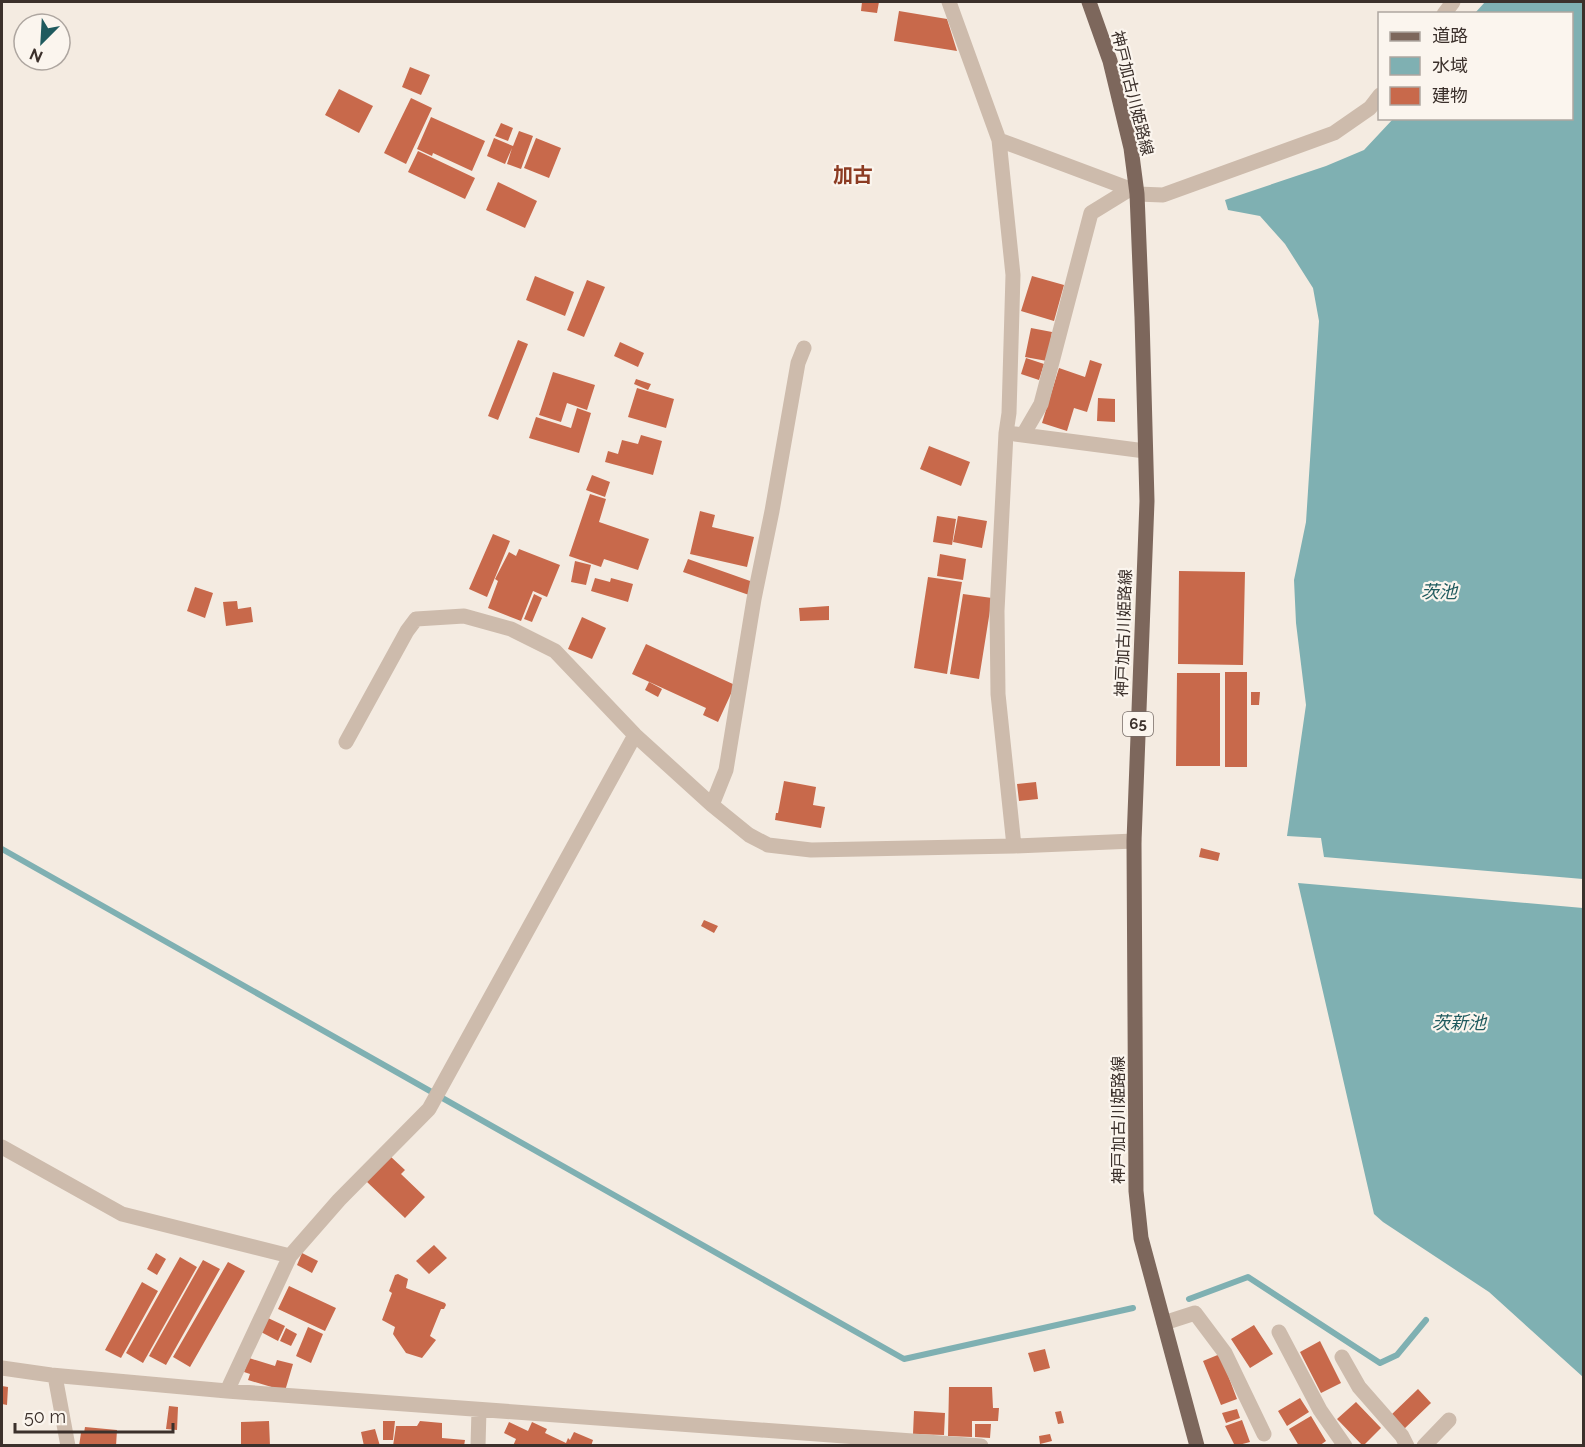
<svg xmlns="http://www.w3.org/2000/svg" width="1585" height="1447" font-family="Raleway,'Noto Sans JP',sans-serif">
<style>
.water{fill:#7fb0b2}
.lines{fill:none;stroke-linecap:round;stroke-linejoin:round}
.stream{stroke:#7fb0b2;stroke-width:6}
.building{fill:#c8694b}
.minor{stroke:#cdbbac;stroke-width:15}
.major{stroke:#7d675c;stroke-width:15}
.labels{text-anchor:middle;stroke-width:4.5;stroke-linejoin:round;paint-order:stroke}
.shield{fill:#fbf5ee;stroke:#756b66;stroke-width:1.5}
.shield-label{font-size:15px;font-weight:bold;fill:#3b302b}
.street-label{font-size:16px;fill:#3b302b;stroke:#fbf5ee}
.water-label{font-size:18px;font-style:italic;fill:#1f5a5e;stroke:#fbf5ee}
.quarter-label{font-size:20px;font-weight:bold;fill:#8c3b22;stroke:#fbf5ee}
</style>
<rect width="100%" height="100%" fill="#f4ebe1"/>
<!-- water -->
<path class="water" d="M1485,2H1583V879L1324,857L1321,838L1287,836L1306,705L1296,623L1294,580L1306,522L1319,321L1313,288L1285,244L1260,216L1228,210L1225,200L1326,166L1364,150L1393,119L1572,118V14L1475,13Z
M1298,883L1583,908V1377L1489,1292L1383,1222L1374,1214Z"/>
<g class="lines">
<!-- stream -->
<path class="stream" d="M2,849L904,1359L1133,1308
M1189,1299L1248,1277L1380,1363L1397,1355L1426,1320"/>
</g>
<!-- building -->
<path class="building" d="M862,2H879L877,13L861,11Z
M899,11L947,19L957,51L894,41Z
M410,67L430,75L421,95L402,87Z
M339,89L373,106L359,133L325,115Z
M411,98L432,108L406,164L384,153Z
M431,117L485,141L472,171L433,153L432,156L417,149Z
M501,123L513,128L508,141L495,136Z
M519,131L533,136L521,169L507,164L512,148L505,164L487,156L494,138L513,146Z
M536,138L561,148L549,178L524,168Z
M418,151L475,178L465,199L408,172Z
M498,182L537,201L525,228L486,210Z
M535,276L574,292L565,316L526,300Z
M1032,276L1064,285L1054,321L1021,311Z
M587,280L605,287L584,337L567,330Z
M1031,328L1052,332L1047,361L1025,357Z
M518,340L528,344L498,420L488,416Z
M620,342L644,353L638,367L614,356Z
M1026,358L1044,364L1039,380L1021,374Z
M1090,360L1102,364L1087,412L1074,408L1067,431L1042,423L1059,368L1085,377Z
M553,372L595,385L587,410L567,403L561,422L539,415Z
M636,379L651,384L648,390L634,384Z
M637,388L674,399L666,428L628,417Z
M1098,398L1115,399V422L1097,421Z
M577,408L591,413L579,453L529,438L536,417L571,428Z
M641,435L662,441L653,475L605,462L608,451L618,454L622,440L638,444Z
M929,446L970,462L961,486L920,469Z
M592,475L610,482L605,497L586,490Z
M590,494L606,499L599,522L649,539L638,570L604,559L601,567L569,556Z
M700,511L715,515L712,527L754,537L747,567L690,554Z
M937,516L956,519L952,545L933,542Z
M958,516L987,521L982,548L953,542Z
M493,534L510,541L487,597L469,589Z
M519,549L560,565L547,597L533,591L521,621L488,608L498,581L495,579L509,552L516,556Z
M940,554L966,559L963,580L937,576Z
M688,559L753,582L749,595L683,572Z
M575,561L591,565L586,585L571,582Z
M1179,571L1245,572L1243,665L1178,664Z
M928,577L962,582L947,674L914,668Z
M595,578L610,582L611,578L633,584L628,602L591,591Z
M195,587L213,593L205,618L187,611Z
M534,594L542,598L532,622L524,619Z
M963,594L992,598L979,679L950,674Z
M237,601L238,609L251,607L253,622L226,626L223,602Z
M829,606V620L800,621L799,608Z
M582,617L606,628L592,659L568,649Z
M646,644L735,685L718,722L703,715L706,708L632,674Z
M1225,672H1247V767H1225Z
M1177,673H1220V766H1176Z
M649,682L662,689L658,697L645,690Z
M1251,692H1260L1259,705H1251Z
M784,781L816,787L813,805L825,807L821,828L775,820L776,813H778Z
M1036,782L1038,799L1019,801L1017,784Z
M1201,848L1220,853L1218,861L1199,857Z
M704,920L718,926L714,933L701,926Z
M390,1156L405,1170L401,1174L425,1197L405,1218L366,1181Z
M434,1245L447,1258L429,1274L416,1261Z
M156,1253L166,1259L157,1275L147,1269Z
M302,1253L318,1261L312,1273L297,1265Z
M180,1257L197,1267L143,1363L126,1353Z
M203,1260L220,1269L166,1365L149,1356Z
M228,1262L245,1271L190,1367L173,1357Z
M398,1274L408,1279L406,1288L445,1303L446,1305L444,1309H441L430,1336L436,1340L422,1358L406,1353L393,1334L395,1327L382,1320L392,1293L389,1291L395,1275Z
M142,1282L158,1291L121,1358L105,1350Z
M289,1286L336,1308L325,1331L278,1309Z
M268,1318L285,1326L278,1341L261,1332Z
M1254,1325L1273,1354L1250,1368L1231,1339Z
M308,1327L323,1334L311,1363L296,1356Z
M286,1328L297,1334L291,1346L280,1341Z
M1320,1341L1341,1383L1321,1393L1300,1352Z
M1045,1349L1050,1368L1034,1372L1028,1353Z
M1220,1354L1237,1399L1221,1405L1203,1361Z
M249,1358L275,1366L277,1360L293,1364L285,1391L248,1380L250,1374L244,1372Z
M2,1386L8,1387L7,1405L2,1404Z
M949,1387H992L993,1408H999L998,1421H972V1437L948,1436Z
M1418,1389L1431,1403L1403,1430L1390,1416Z
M1300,1398L1309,1412L1287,1426L1278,1411Z
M1356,1402L1381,1428L1363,1446L1337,1419Z
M169,1406L178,1407L177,1430L166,1429Z
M1237,1409L1240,1418L1226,1423L1222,1413Z
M914,1411L945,1413L944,1435L913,1434Z
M1061,1411L1064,1423L1058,1424L1055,1412Z
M1311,1416L1326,1441L1319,1446H1299L1289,1429Z
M1242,1420L1250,1442L1235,1446L1225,1426Z
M269,1421L270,1446H241V1422Z
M383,1421H395L393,1440H383Z
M420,1421L442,1423V1438L465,1440L464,1446H393L396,1426H417Z
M509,1422L528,1431L532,1422L547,1429L545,1433L566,1443L568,1438L570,1440L574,1432L593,1440L591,1446H513L516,1439L504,1433Z
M975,1424H991L990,1438L975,1437Z
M85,1427L117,1430L116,1446H79L81,1433H84Z
M375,1429L380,1446H364L361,1432Z
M1050,1434L1052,1441L1040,1444L1039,1436Z"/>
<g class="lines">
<!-- minor -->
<path class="minor" d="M949,2L999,140L1013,275L1009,413L1006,433L997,611L998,694L1014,846
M1444,14L1453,2
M999,140L1130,189L1137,194L1163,195L1334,133L1370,108L1380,95
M1015,434L1145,451
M1023,435L1041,404L1091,213L1130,189
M346,742L407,631L416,619L464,616L511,629L555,651L635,735L712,805L749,835L768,845L811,850L1014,846L1134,841
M712,805L726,770L754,599L772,511L798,363L804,348
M2,1147L122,1214L290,1256L339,1200L429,1109L635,735
M1164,1323L1195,1313L1225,1353L1264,1434
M1279,1332L1320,1410L1345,1446
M1342,1357L1359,1387L1402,1436L1407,1446
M2,1368L51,1375L227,1391L981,1446
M55,1376L68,1446
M227,1391L290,1256
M478,1446L479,1410
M1424,1446L1449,1420"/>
<!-- major -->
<path class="major" d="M1089,2L1110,61L1131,148L1137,194L1142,317L1147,501L1134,841L1136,1191L1141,1238L1197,1446"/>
</g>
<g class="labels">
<!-- shield labels -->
<rect class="shield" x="1123" y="712" width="30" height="24" rx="4.5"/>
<g class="shield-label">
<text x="1138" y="729">65</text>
</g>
<!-- street labels -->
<g class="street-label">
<text transform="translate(1133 93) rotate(76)" y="6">神戸加古川姫路線</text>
<text transform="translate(1123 633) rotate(-88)" y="6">神戸加古川姫路線</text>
<text transform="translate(1118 1120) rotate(-90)" y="6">神戸加古川姫路線</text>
</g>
<!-- water labels -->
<g class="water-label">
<text x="1439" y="598">茨池</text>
<text x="1459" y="1029">茨新池</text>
</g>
<!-- quarter labels -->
<g class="quarter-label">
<text x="853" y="182">加古</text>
</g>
</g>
<!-- border -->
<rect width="1585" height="1447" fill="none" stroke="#3b302b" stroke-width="6"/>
<!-- legend -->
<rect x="1378" y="12" width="195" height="108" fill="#fbf5ee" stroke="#aea6a0" stroke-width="1.5"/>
<rect x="1390" y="32" width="30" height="9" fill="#7d675c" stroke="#aea6a0" stroke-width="1.5"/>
<text x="1432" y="42" font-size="18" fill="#3b302b">道路</text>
<rect x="1390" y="57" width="30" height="18" fill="#7fb0b2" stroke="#aea6a0" stroke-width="1.5"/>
<text x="1432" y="72" font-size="18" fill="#3b302b">水域</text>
<rect x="1390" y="87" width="30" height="18" fill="#c8694b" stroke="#aea6a0" stroke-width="1.5"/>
<text x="1432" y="102" font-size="18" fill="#3b302b">建物</text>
<!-- north arrow -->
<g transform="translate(42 42) rotate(204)"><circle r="28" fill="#fbf5ee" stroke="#aea6a0" stroke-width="1.5"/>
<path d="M0-4.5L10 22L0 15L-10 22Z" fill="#1f5a5e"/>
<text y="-9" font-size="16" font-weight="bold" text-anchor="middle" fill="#3b302b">N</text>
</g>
<!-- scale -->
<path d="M15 1423v9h158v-9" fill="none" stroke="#3b302b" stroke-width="3"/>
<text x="24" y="1423" font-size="18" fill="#3b302b" stroke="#fbf5ee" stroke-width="4.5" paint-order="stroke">50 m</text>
</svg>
